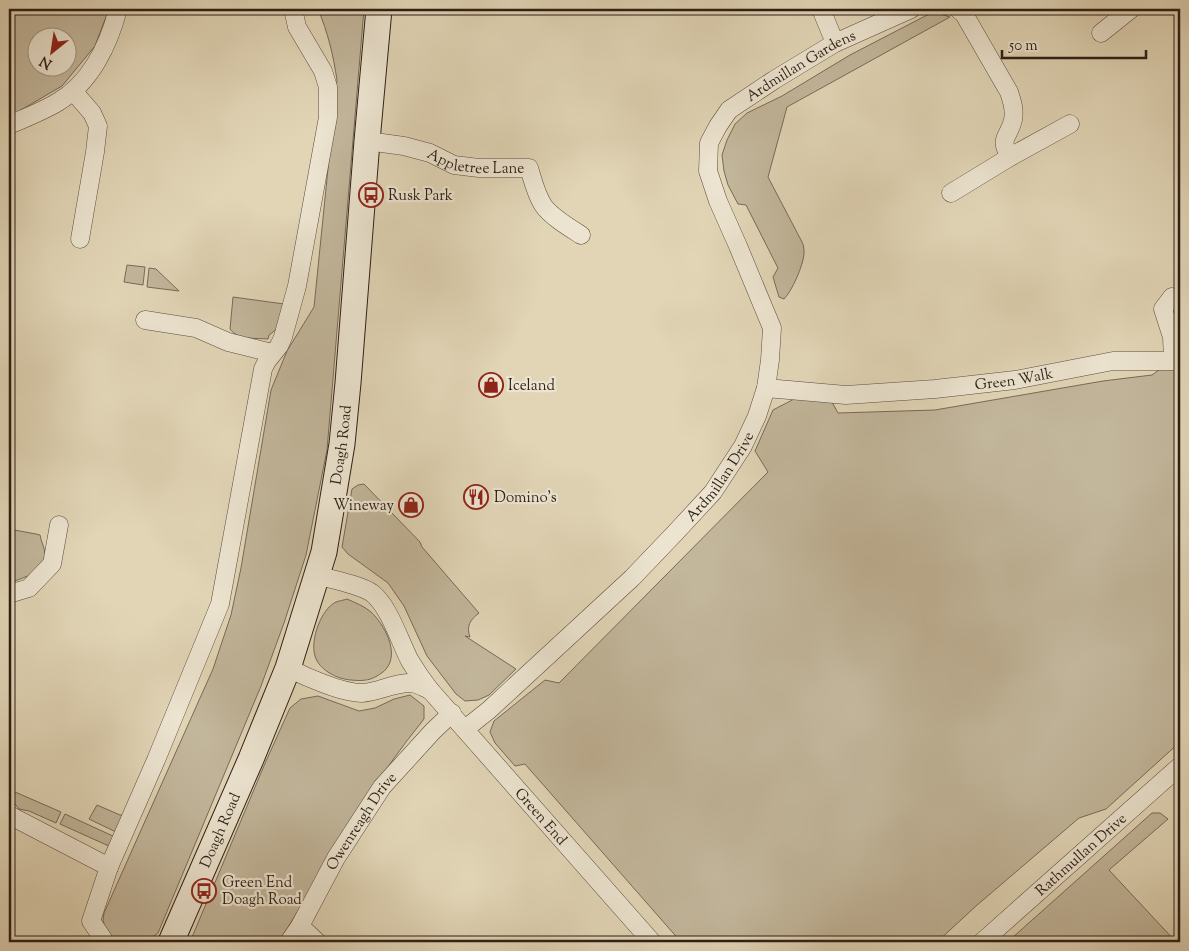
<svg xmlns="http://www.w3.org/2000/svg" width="1189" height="951" font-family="'Sorts Mill Goudy',serif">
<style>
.green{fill:#c2b69b;stroke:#786a58;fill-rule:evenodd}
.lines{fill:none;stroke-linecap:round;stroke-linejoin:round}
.minor-casing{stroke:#5a4c3e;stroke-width:19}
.secondary-casing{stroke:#2d1e16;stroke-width:27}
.minor{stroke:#ece4d0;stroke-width:18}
.secondary{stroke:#ece4d0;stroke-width:25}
.labels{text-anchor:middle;stroke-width:4.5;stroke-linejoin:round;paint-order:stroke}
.street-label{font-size:15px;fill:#2d1e16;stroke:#ece4d0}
.poi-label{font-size:15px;fill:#2d1e16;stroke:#ece4d0;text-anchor:start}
</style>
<rect width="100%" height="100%" fill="#e1d5b6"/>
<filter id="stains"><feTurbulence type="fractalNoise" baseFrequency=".004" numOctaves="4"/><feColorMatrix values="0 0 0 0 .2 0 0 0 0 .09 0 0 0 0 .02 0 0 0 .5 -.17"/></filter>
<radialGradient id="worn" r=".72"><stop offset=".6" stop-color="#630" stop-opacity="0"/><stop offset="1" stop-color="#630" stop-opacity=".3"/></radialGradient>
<!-- green -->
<path class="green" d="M9,9H109L95,46L62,86L9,117ZM38,38H68V68H38Z
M318,9H364L327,450L306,555L284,623L261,686L158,933L146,942H119L109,936L105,928L103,920L104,913L213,669L231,615L241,568L271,390L287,351L314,307L337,80C333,54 328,33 318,9Z
M931,13H937L950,17L787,107L768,177L802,242C804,246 804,250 804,254C803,266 792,291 784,299L779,297L773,277L778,268L746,205L738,204L728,185L724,171L722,155L727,140L735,124L747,113L782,96L850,55Z
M127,265L145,267L143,285L124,282Z
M149,268L156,269L179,291L147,287Z
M233,297L284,304C282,316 281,328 269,335L268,339C256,338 237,340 230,329Z
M1164,366H1180V742L1106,809L1079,818L976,906L937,942H681L525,764L515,766L495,743L490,732L494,721L545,680L559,683L768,472L755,451L773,410L798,397L832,402L838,413L935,410L1103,381L1152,375Z
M364,484L420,542L422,547L479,613C470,620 466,626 470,637L465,636L516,669L489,695L478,700L465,701L456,694L427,656L404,606L388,583L348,554L342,547L352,489L358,485Z
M9,529L36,534L40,535C41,542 45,548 45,555C45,573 22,578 9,583Z
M347,599C356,603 364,606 371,612C384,624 400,653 386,669C384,672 380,674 377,676C369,681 360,681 351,680C337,679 319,670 315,656C310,640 321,609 336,602C339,601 344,600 347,599Z
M410,695L424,706V719L406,742L376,783L279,942H190L266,761L290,708L301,699L318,696L359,711L375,708L394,699Z
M15,792L61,812L56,823L29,811L19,809L11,799L9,793Z
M97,805L120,815H124L118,833L89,819Z
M1152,813H1160L1168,819L1109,870L1176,942H1016L1012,938Z
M65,814L115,837L111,847L60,824Z"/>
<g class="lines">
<defs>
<g id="minor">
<path d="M821,9L835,43"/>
<path d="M958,9L964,14L1009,92C1012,101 1015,110 1013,120C1009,138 998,137 1010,157"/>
<path d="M1101,33L1131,9"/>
<path d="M73,91L92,113L98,126L95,152L80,239"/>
<path d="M9,125C25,118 43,111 58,102C91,82 109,44 118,9"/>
<path id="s1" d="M367,141L404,146L430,153L454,165L479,168H529C533,181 536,194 543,205C550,216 570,228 581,235"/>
<path d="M951,193L1010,157L1070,124"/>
<path d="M1172,297L1163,309L1172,337L1173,360"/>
<path d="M145,320L196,328L228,342L272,353"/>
<path id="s2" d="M766,388L846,395L935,389L1015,380L1113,361H1180"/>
<path id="s3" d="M316,575C331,579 361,585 372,593C389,606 400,642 410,661C416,671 423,681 430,690L652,942"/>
<path d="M9,594L29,588L52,564L59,525"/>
<path d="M288,668C306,677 342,693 362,693C379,692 395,682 412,683C418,684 425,688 430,690"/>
<path id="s4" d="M465,729L489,710L632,578L676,532L713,492L743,446L757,416L766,388L770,360L772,328L738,246L718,201L708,171L709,143L718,126L729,110L774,80L835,43L911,9"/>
<path d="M9,815L109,867"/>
<path d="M300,926L317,942"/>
<path d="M105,942L91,921L109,867L156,760L220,604L263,369L267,361L279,346L283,337L297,286L328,117V87L323,71L297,27L293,9"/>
<path id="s5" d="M289,942L300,926L336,858L382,787L433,731L452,713"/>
<path id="s6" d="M982,942L1180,766"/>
</g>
<g id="secondary">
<path id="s7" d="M171,942L251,759L288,668L324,552L342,444L348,383L367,141L379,9"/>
</g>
</defs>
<!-- minor casing -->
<use href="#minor" class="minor-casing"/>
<!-- secondary casing -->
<use href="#secondary" class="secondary-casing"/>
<!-- minor -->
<use href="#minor" class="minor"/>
<!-- secondary -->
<use href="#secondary" class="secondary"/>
</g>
<!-- icons -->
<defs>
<symbol id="bus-ring" viewBox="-11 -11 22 22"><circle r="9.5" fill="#ece4d0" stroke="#8f2418" stroke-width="1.5"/><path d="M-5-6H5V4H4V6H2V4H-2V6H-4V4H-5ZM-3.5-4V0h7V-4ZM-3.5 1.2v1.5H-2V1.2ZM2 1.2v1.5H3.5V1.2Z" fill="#8f2418"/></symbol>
<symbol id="shop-ring" viewBox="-11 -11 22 22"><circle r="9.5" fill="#ece4d0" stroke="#8f2418" stroke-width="1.5"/><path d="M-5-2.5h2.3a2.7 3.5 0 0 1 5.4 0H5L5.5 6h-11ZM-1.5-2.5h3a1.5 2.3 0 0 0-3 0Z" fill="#8f2418"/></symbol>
<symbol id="restaurant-ring" viewBox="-11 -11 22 22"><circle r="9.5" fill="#ece4d0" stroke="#8f2418" stroke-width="1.5"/><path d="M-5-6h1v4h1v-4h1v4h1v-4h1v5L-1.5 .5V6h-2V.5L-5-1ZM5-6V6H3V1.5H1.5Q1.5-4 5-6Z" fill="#8f2418"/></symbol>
</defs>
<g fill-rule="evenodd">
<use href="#bus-ring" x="357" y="181" width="28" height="28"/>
<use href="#shop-ring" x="477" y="371" width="28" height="28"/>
<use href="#restaurant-ring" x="462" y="483" width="28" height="28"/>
<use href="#shop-ring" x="397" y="491" width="28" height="28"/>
<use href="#bus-ring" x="190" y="877" width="28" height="28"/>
</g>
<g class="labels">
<!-- street labels -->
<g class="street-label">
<text dy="5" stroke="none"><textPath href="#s4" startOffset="842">Ardmillan Gardens</textPath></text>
<text dy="5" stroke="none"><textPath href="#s1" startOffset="112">Appletree Lane</textPath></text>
<text dy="5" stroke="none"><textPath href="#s2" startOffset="249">Green Walk</textPath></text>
<text dy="5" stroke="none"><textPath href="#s7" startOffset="528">Doagh Road</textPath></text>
<text dy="5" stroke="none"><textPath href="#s4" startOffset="360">Ardmillan Drive</textPath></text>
<text dy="5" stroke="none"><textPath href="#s3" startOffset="341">Green End</textPath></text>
<text dy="5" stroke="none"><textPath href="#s5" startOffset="141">Owenreagh Drive</textPath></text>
<text dy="5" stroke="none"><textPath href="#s7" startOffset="122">Doagh Road</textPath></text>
<text dy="5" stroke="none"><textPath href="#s6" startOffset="132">Rathmullan Drive</textPath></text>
</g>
<!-- poi labels -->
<g class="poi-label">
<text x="388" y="200">Rusk Park</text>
<text x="508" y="390">Iceland</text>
<text x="494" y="502">Domino's</text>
<text x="394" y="510" text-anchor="end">Wineway</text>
<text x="222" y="887">Green End<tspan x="222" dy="17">Doagh Road</tspan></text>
</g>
</g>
<!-- margin -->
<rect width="1189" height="951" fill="none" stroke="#e1d5b6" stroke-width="30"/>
<rect x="10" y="10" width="1169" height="931" fill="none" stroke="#2d1e16" stroke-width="2.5"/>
<rect x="15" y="15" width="1159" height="921" fill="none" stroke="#2d1e16"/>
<!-- north arrow -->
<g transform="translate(52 52) rotate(210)"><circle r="24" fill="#ece4d0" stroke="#a09586"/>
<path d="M0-4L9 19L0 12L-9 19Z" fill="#8f2418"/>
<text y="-8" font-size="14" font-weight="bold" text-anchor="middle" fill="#2d1e16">N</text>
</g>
<!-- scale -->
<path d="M1002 50v8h144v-8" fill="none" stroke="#2d1e16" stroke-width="2.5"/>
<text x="1009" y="50" font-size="15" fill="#2d1e16" stroke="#ece4d0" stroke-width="4" paint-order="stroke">50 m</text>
<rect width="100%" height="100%" filter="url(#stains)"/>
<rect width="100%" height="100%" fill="url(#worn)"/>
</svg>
